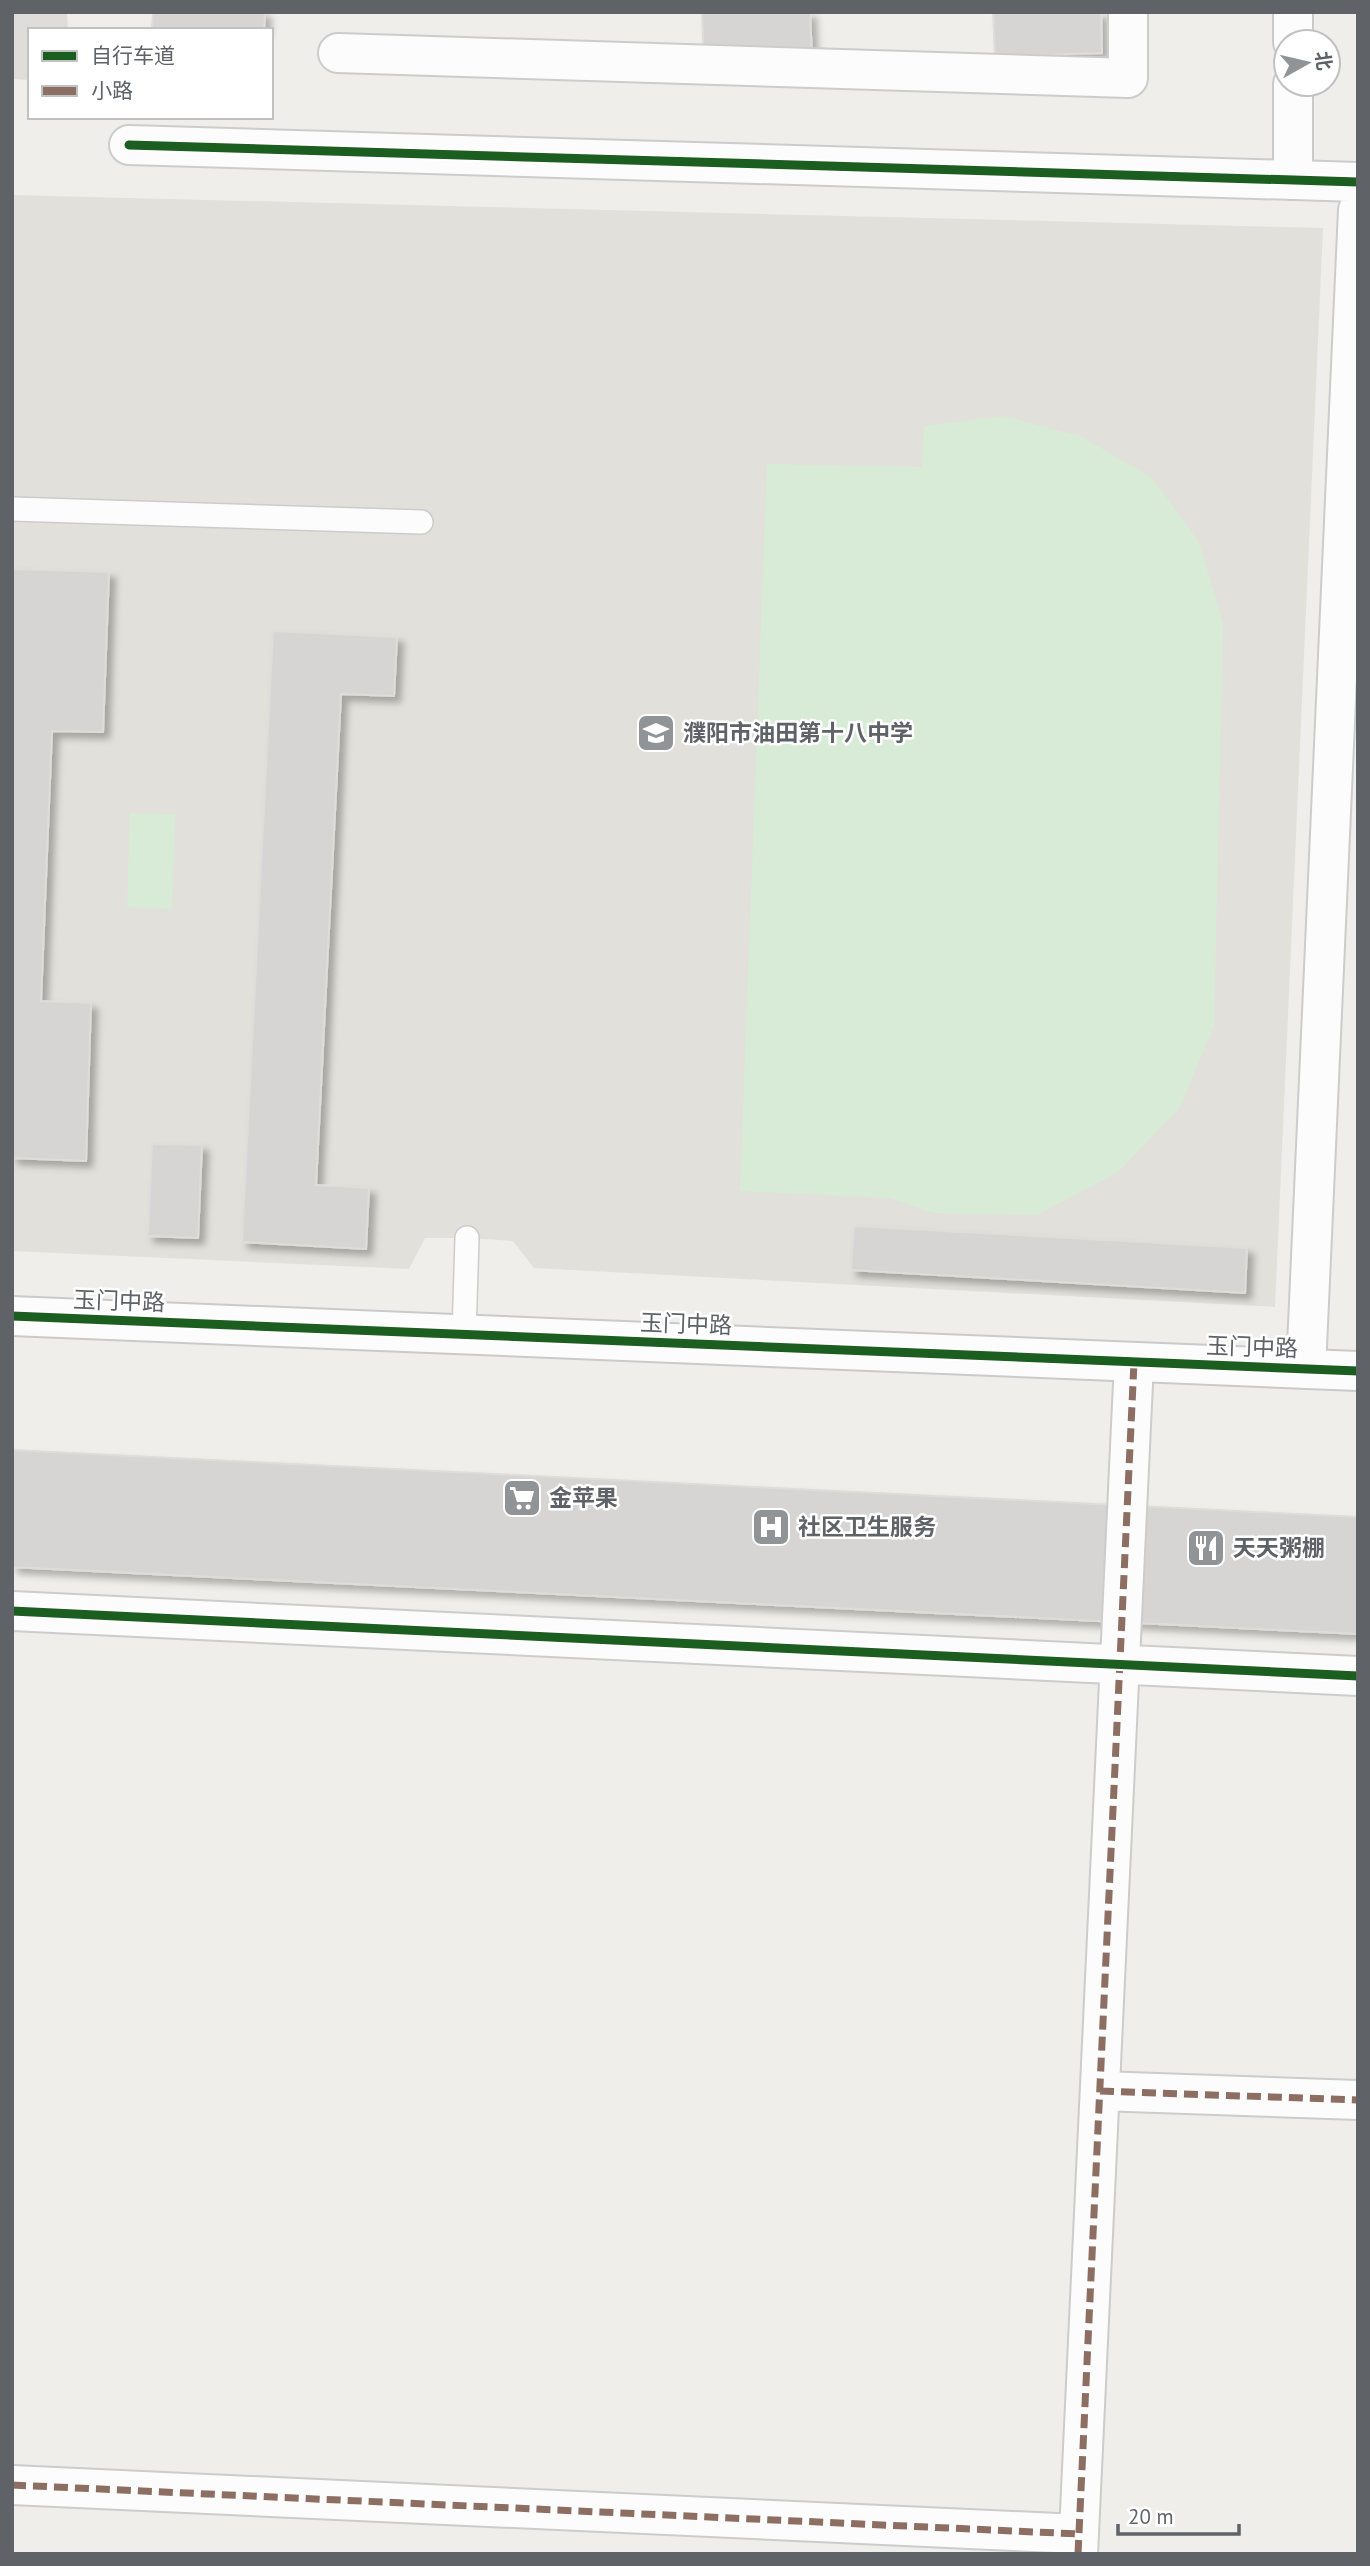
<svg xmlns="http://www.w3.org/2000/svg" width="1370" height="2566" font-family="'PT Sans','Noto Sans SC',sans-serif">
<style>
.industrial{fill:#dfddda}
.education{fill:#e2e0da}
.green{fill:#d8ebd6}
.building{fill:#d6d5d3;stroke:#deddd9;stroke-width:2;filter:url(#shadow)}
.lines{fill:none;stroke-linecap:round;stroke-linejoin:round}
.lane-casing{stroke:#cbcccc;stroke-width:26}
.street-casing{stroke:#cbcccc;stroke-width:42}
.secondary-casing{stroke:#cacacb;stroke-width:42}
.lane{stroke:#fdfcfc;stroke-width:23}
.street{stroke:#fdfcfc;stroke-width:38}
.secondary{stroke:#fdfcfc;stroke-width:38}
.quiet{stroke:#8d6e63;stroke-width:7;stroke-dasharray:14 7;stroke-linecap:butt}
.cycleway-casing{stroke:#fff;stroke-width:13}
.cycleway{stroke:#1b5e20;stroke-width:9}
.labels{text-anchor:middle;stroke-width:5;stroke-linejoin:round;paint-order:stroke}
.poi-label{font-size:23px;font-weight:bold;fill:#5f6368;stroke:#fff;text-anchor:start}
.street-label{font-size:23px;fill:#5f6368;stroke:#fff}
</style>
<defs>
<filter id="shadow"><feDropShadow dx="6" dy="6" stdDeviation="3.5" flood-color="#0004"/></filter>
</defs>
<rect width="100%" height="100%" fill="#efeeea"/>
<!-- industrial -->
<path class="industrial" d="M12,12H67L68,30H30V80L12,79Z"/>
<!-- education -->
<path class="education" d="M12,195L1323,228L1275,1307L534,1268L513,1241L467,1238H425L409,1269L12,1251Z"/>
<!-- green -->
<path class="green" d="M1003,416L1080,436L1151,477L1199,542L1223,623L1214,1026L1179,1109L1118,1172L1037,1215L933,1213L891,1198L740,1191L767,464L922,467L924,426Z
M130,813L175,814L172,909L127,907Z"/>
<!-- building -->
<path class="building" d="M153,12H265L264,30H152Z
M702,12H810L812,59L704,62Z
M993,12H1101L1102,53L995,56Z
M12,569L109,572L103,732L52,731L41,1001L91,1003L86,1161L12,1158Z
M273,631L397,637L394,696L341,694L316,1185L369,1188L366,1249L242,1242Z
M152,1144L202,1145L198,1238L148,1236Z
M854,1226L1247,1248L1245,1293L851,1270Z
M12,1450L1358,1517V1634L12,1567Z"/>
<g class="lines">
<defs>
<path id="lane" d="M12,509L421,522
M464,1335L467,1238"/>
<path id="street" d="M338,53L1128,78V12
M129,145L1358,182
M1306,1369L1358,210
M12,1611L1358,1676
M1100,2091L1358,2100
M12,2485L1079,2534
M1078,2554L1134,1362"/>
<path id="secondary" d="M1293,12V42
M1293,84V180
M12,1316L1358,1371"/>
</defs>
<!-- lane casing -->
<use href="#lane" class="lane-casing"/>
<!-- street casing -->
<use href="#street" class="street-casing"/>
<!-- secondary casing -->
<use href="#secondary" class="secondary-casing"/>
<!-- lane -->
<use href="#lane" class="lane"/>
<!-- street -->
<use href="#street" class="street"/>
<!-- secondary -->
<use href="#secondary" class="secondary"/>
<!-- quiet -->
<path class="quiet" d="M1100,2091L1358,2100
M12,2485L1079,2534
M1078,2554L1134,1362"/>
<defs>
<path id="cycleway" d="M129,145L1358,182
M12,1316L1358,1371
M12,1611L1358,1676"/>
</defs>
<!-- cycleway casing -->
<use href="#cycleway" class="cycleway-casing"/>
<!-- cycleway -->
<use href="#cycleway" class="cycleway"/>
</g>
<!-- icons -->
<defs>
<symbol id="school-square" viewBox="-11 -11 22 22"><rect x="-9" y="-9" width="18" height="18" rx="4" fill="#919496" stroke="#fff"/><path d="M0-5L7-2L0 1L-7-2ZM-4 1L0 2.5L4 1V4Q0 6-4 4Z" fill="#fff"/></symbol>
<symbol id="supermarket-square" viewBox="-11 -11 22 22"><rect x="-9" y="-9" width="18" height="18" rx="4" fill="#919496" stroke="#fff"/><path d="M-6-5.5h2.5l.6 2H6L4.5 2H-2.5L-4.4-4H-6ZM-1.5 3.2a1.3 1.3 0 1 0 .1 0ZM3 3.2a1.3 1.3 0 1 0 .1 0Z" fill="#fff"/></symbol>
<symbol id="hospital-square" viewBox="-11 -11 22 22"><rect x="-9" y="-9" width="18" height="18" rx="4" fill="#919496" stroke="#fff"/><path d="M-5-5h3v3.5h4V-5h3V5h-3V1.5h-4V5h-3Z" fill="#fff"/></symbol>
<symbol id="restaurant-square" viewBox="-11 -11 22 22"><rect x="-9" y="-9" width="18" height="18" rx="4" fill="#919496" stroke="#fff"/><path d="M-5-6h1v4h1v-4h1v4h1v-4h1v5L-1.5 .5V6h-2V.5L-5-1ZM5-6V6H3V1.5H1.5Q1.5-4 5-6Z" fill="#fff"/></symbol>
</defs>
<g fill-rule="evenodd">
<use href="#school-square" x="634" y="711" width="44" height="44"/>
<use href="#supermarket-square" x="500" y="1476" width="44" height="44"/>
<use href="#hospital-square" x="749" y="1505" width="44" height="44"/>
<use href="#restaurant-square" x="1184" y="1526" width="44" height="44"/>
</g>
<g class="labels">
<!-- poi labels -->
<g class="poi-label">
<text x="683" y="741">濮阳市油田第十八中学</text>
<text x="549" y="1506">金苹果</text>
<text x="798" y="1535">社区卫生服务</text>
<text x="1233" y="1556">天天粥棚</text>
</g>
<!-- street labels -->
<g class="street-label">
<text transform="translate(119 1301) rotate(2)" y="8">玉门中路</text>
<text transform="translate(686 1324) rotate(2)" y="8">玉门中路</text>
<text transform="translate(1252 1347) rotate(2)" y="8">玉门中路</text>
</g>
</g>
<!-- border -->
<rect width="1370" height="2566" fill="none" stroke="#5f6368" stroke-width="28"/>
<!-- legend -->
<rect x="28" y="28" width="245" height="91" fill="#ffffff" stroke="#bfc1c3" stroke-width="2"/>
<rect x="42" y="51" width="35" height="10" fill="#1b5e20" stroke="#bfc1c3" stroke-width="2"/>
<text x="91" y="63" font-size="21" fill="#5f6368">自行车道</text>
<rect x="42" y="86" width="35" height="10" fill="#8d6e63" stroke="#bfc1c3" stroke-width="2"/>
<text x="91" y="98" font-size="21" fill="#5f6368">小路</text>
<!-- north arrow -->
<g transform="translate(1307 63) rotate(82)"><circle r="33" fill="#ffffff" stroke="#bfc1c3" stroke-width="2"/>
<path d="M0-5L12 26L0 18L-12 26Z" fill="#919496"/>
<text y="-10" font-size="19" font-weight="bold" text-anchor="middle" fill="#5f6368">北</text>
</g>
<!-- scale -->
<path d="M1118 2524v10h121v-10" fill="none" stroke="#5f6368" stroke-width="3.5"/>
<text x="1128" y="2524" font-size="21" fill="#5f6368" stroke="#ffffff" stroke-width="5" paint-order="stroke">20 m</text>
</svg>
